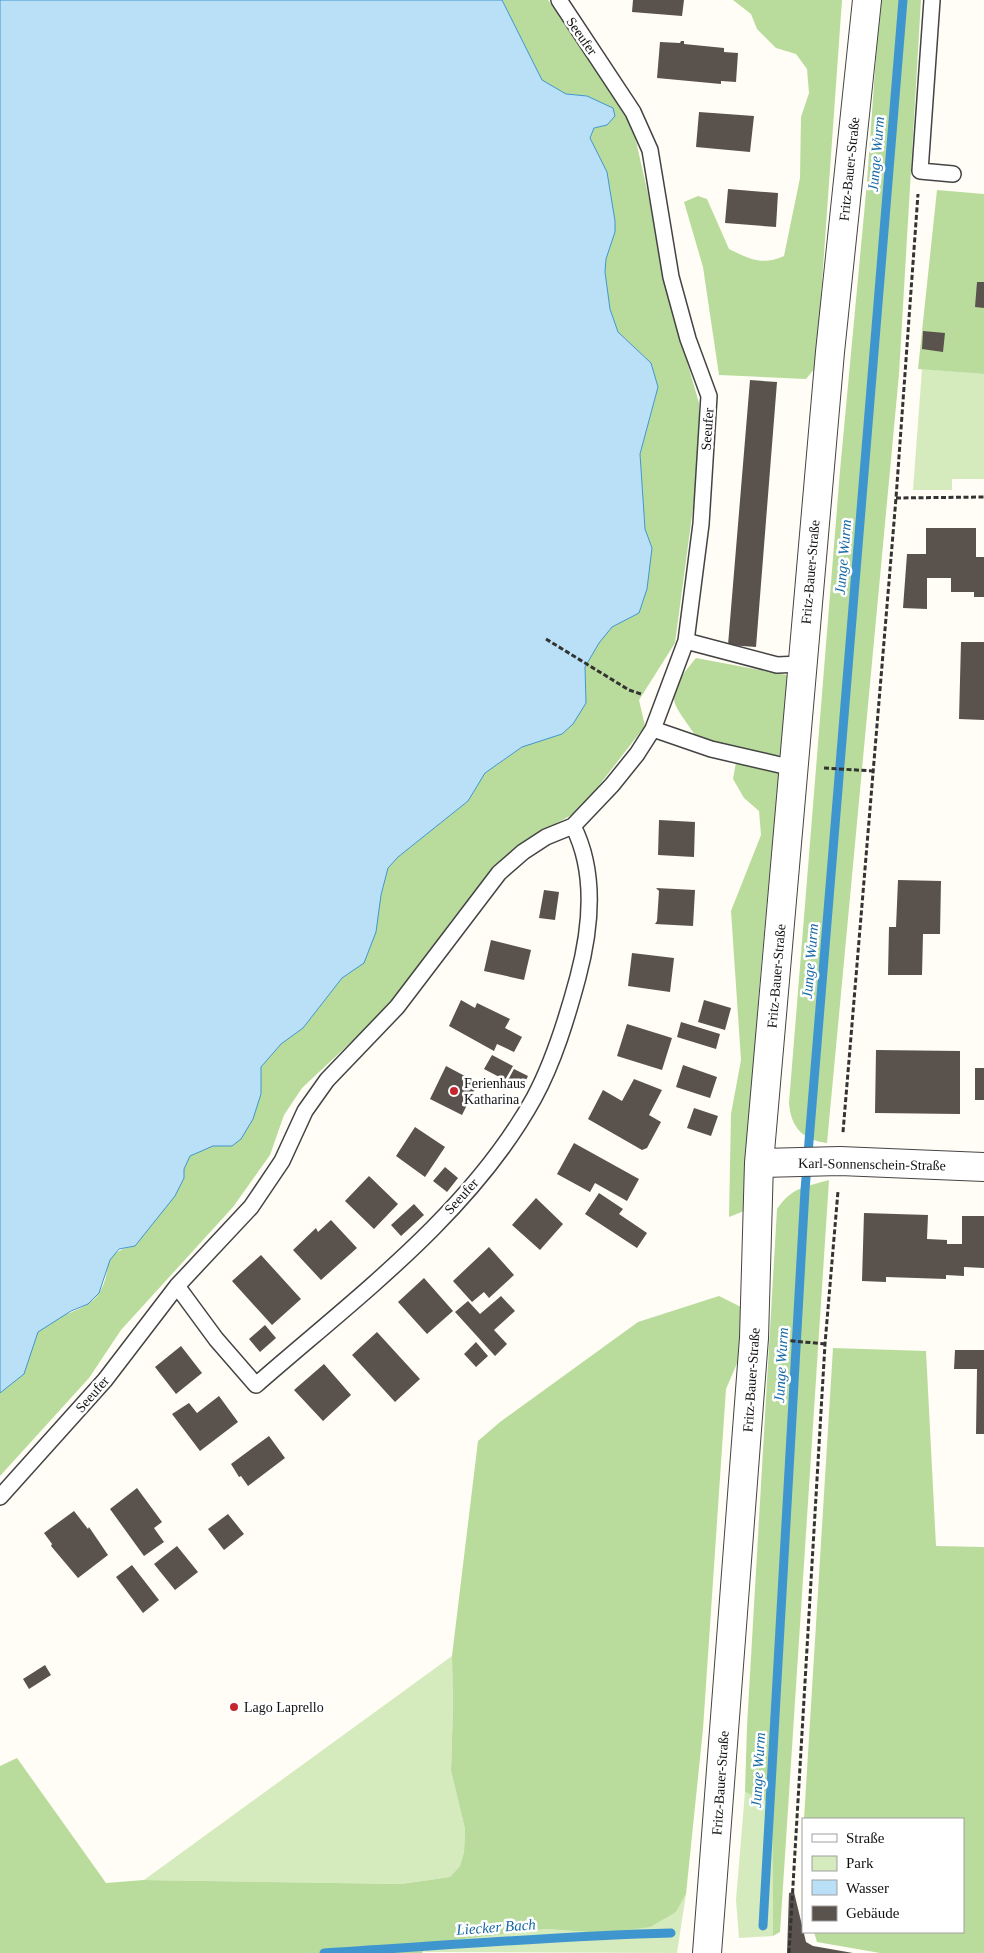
<svg xmlns="http://www.w3.org/2000/svg" width="984" height="1953" font-family="Georgia,serif">
	<rect width="100%" height="100%" fill="#fffdf5"/>
	<!-- green -->
	<path fill="#d5ebbd" d="M922 369 984 374V479H952V490H913Z
		M452 1656 453 1706 451 1771 465 1829 464 1852 460 1866 450 1877 401 1884 144 1880Z
		M745 1792 772 1804 773 1936 739 1938 736 1900Z
		M686 1894 677 1953 424 1952 431 1943 546 1929 602 1933 676 1912Z"/>
	<!-- forest -->
	<path fill="#b9dc9c" d="M502 0H548L597 63 622 107 636 141 650 203 663 278 699 403V463L675 643 639 700 645 726 580 810 524 842 497 864 451 921 416 973 381 1014 302 1088 284 1115 270 1155 233 1207 121 1330 89 1378 0 1476V1393C17 1382 25 1361 34 1343 35 1340 36 1335 38 1332 52 1314 88 1312 99 1293 114 1270 98 1253 135 1246L152 1222 190 1156 213 1146H232L261 1094V1067L281 1044 303 1028 342 978 364 962 388 868 398 857 468 801 485 773 586 703 585 667 599 642 612 627 639 613 652 548 645 529 640 454 658 387 651 363 618 332 610 309 605 272 606 259 615 232V221L607 172 590 138 594 128 607 125 596 101 587 96 566 94 541 80Z
		M733 0H842L816 367 806 379 719 375 703 267 684 202 698 196 707 199 729 249C750 259 762 266 784 256L800 178 801 117 809 93 807 69 796 54 776 48 757 29 751 14Z
		M880 0H921L899 374 827 1143C803 1140 791 1128 789 1103L840 471 867 182Z
		M937 190 984 194V374L918 369Z
		M696 658 787 675 781 755 766 756 698 739C670 698 662 699 696 658Z
		M736 762 779 770 759 990 744 1211 729 1217 731 1114 741 1060 731 911 761 835 759 811 744 798 733 779Z
		M829 1180 780 1932 773 1936 772 1804 745 1792 747 1726 777 1209C792 1187 805 1187 829 1180Z
		M719 1296 741 1307 738 1361 726 1389 703 1729 686 1894 676 1912 650 1927 602 1933 546 1929 431 1943 422 1953H0V1766L17 1758 106 1883 144 1880 401 1884 450 1877 460 1866 464 1852 465 1829 451 1771 453 1706 452 1656 478 1441 500 1422 638 1322Z
		M833 1348 926 1351 936 1546 984 1547V1953H880L817 1942 814 1932H963V1819H804Z"/>
	<!-- water -->
	<path fill="#b9e0f7" stroke="#3f96cf" d="M0 0H502L542 80 566 94 587 96 613 108 615 116 607 125 594 128 590 138 607 172 615 221V232L606 259 605 272 610 309 618 332 651 363 658 387 640 454 645 529 652 548 647 589 639 613 612 627 599 643 585 667 586 703 573 724 562 734 522 747 485 773 468 801 398 857 388 868 381 895 376 932 364 963 342 978 303 1028 281 1044 261 1067V1094L253 1119 241 1139 232 1146H213L190 1156 184 1169V1178L175 1196 135 1246 119 1249 110 1260 99 1293 88 1304 71 1311 38 1332 24 1374 0 1393Z"/>
	<g fill="none" stroke-linecap="round" stroke-linejoin="round">
		<!-- stream -->
		<path stroke="#3f96cf" stroke-width="9" d="M763 1926 805 1190 903 0
			M324 1953C440 1946 555 1936 671 1933"/>
	</g>
	<!-- building -->
	<path fill="#5a524d" d="M633 0H684L682 16 632 12Z
		M681 41H684V44L724 48V52L738 53 736 82 721 81V84L657 78 660 42 680 43Z
		M699 112 754 116 750 152 696 147Z
		M728 189 778 193 776 227 725 223Z
		M977 282H984V308L975 307Z
		M923 331 945 333 943 352 922 349Z
		M750 380 777 382 756 647 728 645Z
		M926 528H976V557H984V597H974V592H951V578H927V609L903 608 907 554H926Z
		M961 642H984V720L959 719Z
		M659 820 695 822 694 857 658 855Z
		M898 880 941 881 940 934H923L922 975H888L889 927H896Z
		M656 888 695 890 693 926 655 924 657 921 659 891Z
		M544 890 559 892 555 920 539 918Z
		M491 940 531 950 524 980 484 971Z
		M632 953 674 958 670 992 628 986Z
		M461 1000 475 1008 477 1003 510 1019 505 1028 522 1037 514 1052 497 1044 494 1051 449 1026Z
		M704 1000 731 1008 725 1030 698 1022Z
		M681 1022 720 1034 716 1049 677 1037Z
		M627 1024 672 1038 662 1070 617 1056Z
		M876 1050 960 1051V1114L875 1113Z
		M492 1055 513 1066 505 1080 484 1069Z
		M683 1065 717 1077 710 1098 676 1087Z
		M446 1066 478 1083 462 1115 430 1099Z
		M975 1068H984V1100H975Z
		M514 1069 528 1076 522 1088 508 1080Z
		M634 1079 662 1090 649 1115 661 1122 647 1148 642 1150 588 1119 603 1090 622 1101Z
		M694 1108 718 1116 711 1136 687 1128Z
		M415 1127 445 1147 425 1177 396 1156Z
		M574 1143 639 1179 627 1201 595 1183 590 1192 557 1174Z
		M445 1167 458 1178 447 1192 433 1181Z
		M369 1176 398 1204 374 1229 345 1201Z
		M599 1193 623 1209 619 1214 647 1233 637 1248 585 1214Z
		M536 1198 563 1224 540 1250 512 1225Z
		M414 1204 424 1215 401 1236 391 1225Z
		M864 1213 928 1215 927 1239 947 1240V1244H962V1216H984V1268L964 1267V1276L946 1275V1279L886 1277V1282L862 1281Z
		M331 1220 357 1248 321 1280 293 1250 316 1228 318 1232Z
		M489 1247 514 1275 489 1298 484 1292 472 1302 453 1281Z
		M261 1255 301 1299 272 1325 232 1281Z
		M424 1278 453 1311 427 1334 398 1302Z
		M501 1296 515 1311 494 1330 507 1344 495 1356 455 1312 468 1301 480 1314Z
		M265 1325 276 1338 260 1352 249 1339Z
		M377 1332 420 1379 395 1402 352 1355Z
		M476 1342 488 1356 476 1367 464 1354Z
		M181 1346 202 1373 176 1394 155 1367Z
		M955 1350H984V1434H976L977 1369H954Z
		M324 1364 351 1395 323 1421 294 1390Z
		M219 1396 238 1422 200 1451 172 1414 189 1403 197 1413Z
		M269 1436 285 1458 248 1486 241 1476 239 1477 231 1464Z
		M137 1488 162 1522 154 1528 164 1542 144 1556 110 1509Z
		M74 1511 88 1529 89 1527 108 1555 78 1578 51 1546 52 1544 44 1533Z
		M228 1514 244 1534 224 1550 208 1529Z
		M177 1546 198 1572 175 1590 154 1564Z
		M132 1565 159 1600 143 1613 116 1577Z
		M45 1665 51 1675 29 1689 23 1679Z
		M794 1892 806 1942 813 1946 853 1953H787L789 1893Z"/>
	<g fill="none" stroke-linecap="round" stroke-linejoin="round">
		<!-- lane casing -->
		<g stroke="#444" stroke-width="18">
			<path id="lane" d="M932 0 920 171 953 174
				M686 641 777 665 801 664
				M653 729 711 749 793 768
				M177 1286 216 1339 256 1385C353 1300 471 1213 534 1098 554 1061 567 1018 578 977 591 928 597 873 573 826
				M0 1497 105 1380 177 1286 251 1207 282 1161 305 1111 327 1080 397 1007 499 873 523 852 546 837 573 826 612 785 637 754 653 729 686 641 701 524 709 396 688 339 671 277 650 150 633 112 559 0"/>
		</g>
		<!-- street casing -->
		<g stroke="#444" stroke-width="30">
			<path id="street" d="M759 1163 840 1161 984 1167
				M707 1953 754 1338 759 1163 830 352 867 0"/>
		</g>
		<!-- path -->
		<path stroke="#333" stroke-width="3" stroke-dasharray="5 2.5" stroke-linecap="butt" d="M896 498 984 497
			M546 639 629 690 641 694
			M824 768 873 771
			M843 1132 896 498 918 194
			M783 1340 825 1344
			M789 1953 825 1344 838 1191"/>
		<!-- lane -->
		<use href="#lane" stroke="#fff" stroke-width="15"/>
		<!-- street -->
		<use href="#street" stroke="#fff" stroke-width="28"/>
	</g>
	<!-- markers -->
	<g fill="#c4262e" stroke="#fff" stroke-width="2">
		<circle cx="454" cy="1091" r="5"/>
		<circle cx="234" cy="1707" r="5"/>
	</g>
	<g text-anchor="middle" stroke-width="5" stroke-linejoin="round" paint-order="stroke">
		<!-- street labels -->
		<g font-size="14" fill="#111" stroke="#fff">
			<text transform="translate(582 36) rotate(55)" y="5">Seeufer</text>
			<text transform="translate(849 169) rotate(-84)" y="5">Fritz-Bauer-Straße</text>
			<text transform="translate(707 429) rotate(-86)" y="5">Seeufer</text>
			<text transform="translate(810 572) rotate(-85)" y="5">Fritz-Bauer-Straße</text>
			<text transform="translate(776 976) rotate(-85)" y="5">Fritz-Bauer-Straße</text>
			<text transform="translate(872 1164) rotate(1)" y="5">Karl-Sonnenschein-Straße</text>
			<text transform="translate(461 1196) rotate(-48)" y="5">Seeufer</text>
			<text transform="translate(751 1380) rotate(-86)" y="5">Fritz-Bauer-Straße</text>
			<text transform="translate(92 1394) rotate(-49)" y="5">Seeufer</text>
			<text transform="translate(720 1783) rotate(-86)" y="5">Fritz-Bauer-Straße</text>
		</g>
		<!-- poi labels -->
		<g font-size="14" fill="#111" stroke="#fff" text-anchor="start">
			<text x="464" y="1088">Ferienhaus<tspan x="464" dy="16">Katharina</tspan></text>
			<text x="244" y="1712">Lago Laprello</text>
		</g>
		<!-- water labels -->
		<g font-size="15" font-style="italic" fill="#1768a6" stroke="#fff">
			<text transform="translate(876 154) rotate(-85)" y="5">Junge Wurm</text>
			<text transform="translate(843 557) rotate(-85)" y="5">Junge Wurm</text>
			<text transform="translate(810 961) rotate(-85)" y="5">Junge Wurm</text>
			<text transform="translate(781 1365) rotate(-87)" y="5">Junge Wurm</text>
			<text transform="translate(758 1770) rotate(-87)" y="5">Junge Wurm</text>
			<text transform="translate(496 1927) rotate(-4)" y="5">Liecker Bach</text>
		</g>
	</g>
	<!-- legend -->
	<rect x="802" y="1818" width="162" height="115" fill="#ffffff" stroke="#a0a0a0"/>
	<rect x="812" y="1834" width="25" height="8" fill="#ffffff" stroke="#a0a0a0"/>
	<text x="846" y="1843" font-size="15" fill="#111111">Straße</text>
	<rect x="812" y="1856" width="25" height="15" fill="#d5ebbd" stroke="#a0a0a0"/>
	<text x="846" y="1868" font-size="15" fill="#111111">Park</text>
	<rect x="812" y="1880" width="25" height="15" fill="#b9e0f7" stroke="#a0a0a0"/>
	<text x="846" y="1893" font-size="15" fill="#111111">Wasser</text>
	<rect x="812" y="1906" width="25" height="15" fill="#5a524d" stroke="#a0a0a0"/>
	<text x="846" y="1918" font-size="15" fill="#111111">Gebäude</text>
</svg>
